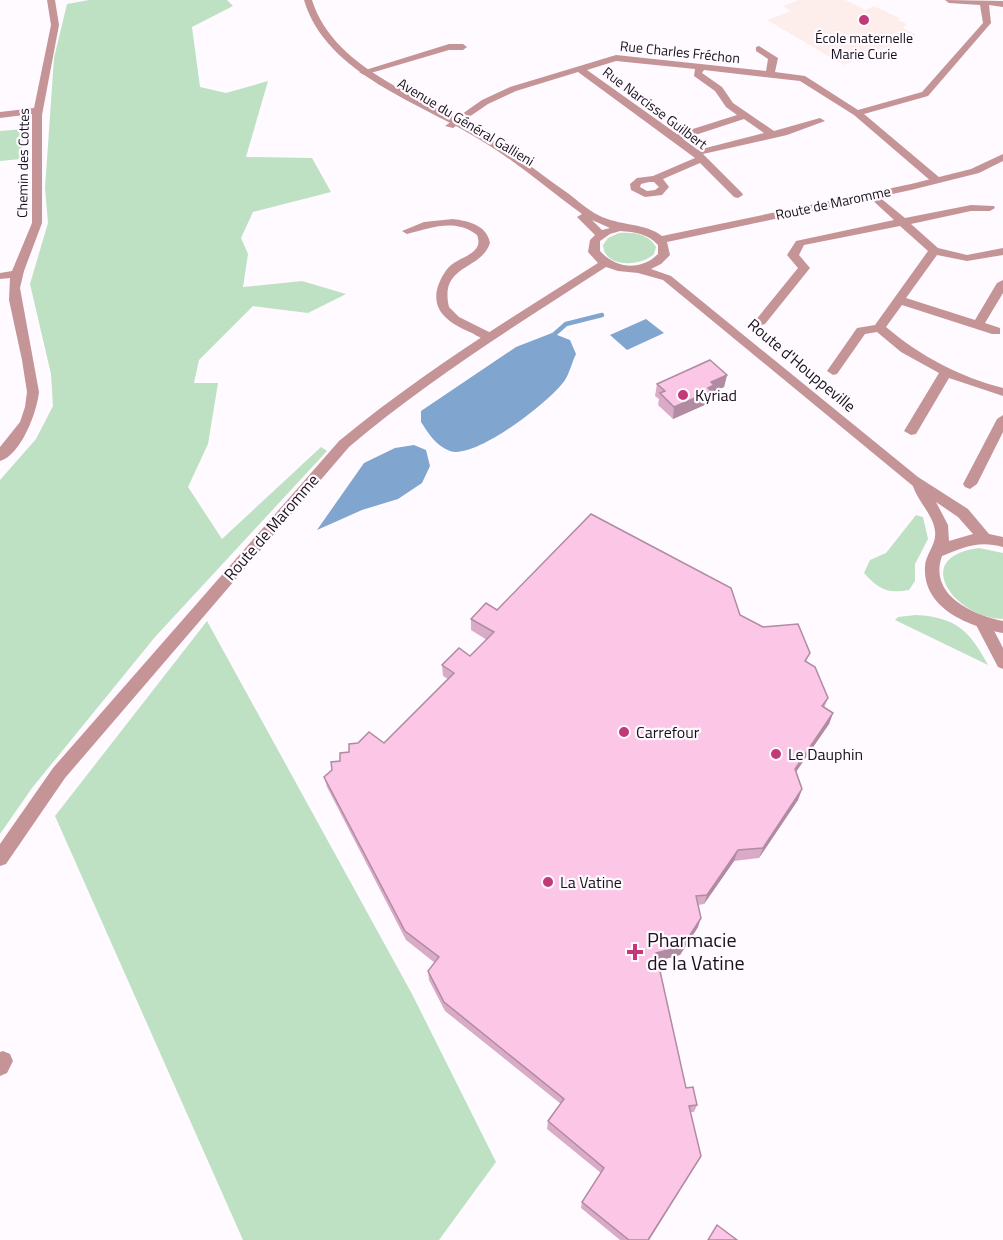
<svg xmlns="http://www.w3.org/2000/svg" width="1003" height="1240" font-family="'Titillium Web',sans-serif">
	<rect width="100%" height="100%" fill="#fefaff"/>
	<!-- education -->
	<path fill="#feeeeb" d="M799 0H845L865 10 874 6 900 18 898 20 907 24 903 28 917 35 844 65 767 20 791 11 783 6Z"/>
	<!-- green -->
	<path fill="#bee1c3" d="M89 0H227L233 6 192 27 200 87 226 93 268 81 246 157 312 158 331 192 253 212 241 238 248 254 243 287 302 281 346 294 308 313 253 306 199 360 194 383H218L208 444 188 487 222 539 321 447 327 451 155 637 32 788 0 834V480L36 439 53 406 51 374 30 284 48 223 45 188 54 58 67 4Z
		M24 129 21 159 0 161V131Z
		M619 233C633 232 648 233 656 247L654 254C641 267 604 268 603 245L608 238Z
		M916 515 923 517 928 539 915 564V581L909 590C886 594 879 589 864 573L870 560 886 553Z
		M979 548 1003 553V619C955 618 909 557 979 548Z
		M916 615C956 617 970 631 988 665L895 620 898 617Z
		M207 621 412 994 496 1162 439 1240H243L55 816Z"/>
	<!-- water -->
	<path fill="#80a5ce" d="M646 319 664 333 627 350 610 335Z
		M552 333 570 340 576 354C572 362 570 372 565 380 551 401 475 460 450 451 436 446 429 434 421 422V411L516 347Z
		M414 445 426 450 430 466 422 483 398 499 362 510 317 530 364 463 395 448Z"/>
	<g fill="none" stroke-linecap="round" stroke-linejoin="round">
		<!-- stream -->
		<path stroke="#80a5ce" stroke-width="4.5" d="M550 338 566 324 602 315"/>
		<!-- minor -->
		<path fill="#c59497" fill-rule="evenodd" d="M47 0H55L59 25 42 115V223L24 271 20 288 39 392C37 412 21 455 0 461V447L20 422 25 407 27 392 22 360 9 300 10 278 0 279V273L12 271 32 223V114L0 118V112L34 108 51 25Z
			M945 0 1003 1V7L989 5 991 23 928 96 864 114 940 178V182H932L854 115 800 81 704 70 702 73 722 87 733 103 774 131 820 118 825 121 787 135 703 154 742 193 743 195 738 198 734 197 700 163 663 179 669 187 662 195 645 197 631 190 630 184 637 178 653 176 695 158 578 72 516 91 488 104 453 128 445 126 482 100 510 87 616 55 766 71 768 59 756 51V47L759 46 778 58 775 72 805 76 858 110 922 92 983 23 980 5 949 3ZM616 61 695 69 694 76 715 91 726 107 737 115 677 134 587 70ZM744 119 764 133 698 150 683 139ZM649 182H654L659 187 655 190 647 191 640 187 641 184Z
			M449 44H463L467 47 463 50H449L364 75 359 72Z
			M873 192 905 218 971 205 994 206 995 208 990 211H971L911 224 938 248 967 255 1003 248V255L967 261 937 255 906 298 975 320 997 283 1003 280V293L985 323 1000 328V334H992L902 305 886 327C920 356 960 377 1003 388V396L949 378 916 434 911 435 904 431 939 373 901 352 877 332 865 334 837 374 833 375 827 371 857 328 875 325 928 251 900 226 804 245 799 255 810 268 765 324 761 325 755 321 798 268 787 255 796 241 894 220 869 197V193Z
			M453 219C468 221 487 225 490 243 481 271 439 264 449 307L459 317 493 334V340C485 341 479 337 472 333 451 324 430 312 438 286 441 278 446 268 454 263 464 256 484 252 477 235 455 218 431 228 407 234L402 231 424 222Z
			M1003 415V432L977 484 970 489 965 487 963 484 997 419Z
			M983 617 988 619 1003 648V669L998 667 975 623 978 619Z
			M3 1051 10 1054 13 1061 7 1073 0 1076V1052Z"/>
		<!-- tertiary -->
		<path fill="#c59497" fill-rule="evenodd" d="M304 0H312C335 74 433 99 491 138 518 156 543 176 569 194 578 201 588 210 598 215 619 226 646 223 662 236L911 184 971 169 1003 154V161L979 173 911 190 667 242 670 255 661 264 651 269 671 276 918 477 968 509 989 534 1003 537V547C979 540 964 547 942 556 928 595 973 615 1003 621V633C969 626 923 609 925 567 925 554 937 545 935 531 933 514 918 502 913 486L663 280 638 273 618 271 606 267C518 324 429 379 349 447L65 778 6 864 0 866V844L53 768 339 441C420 374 509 319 598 263L588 252 590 240 595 235 577 217 582 214C549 190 517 162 482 141 422 103 326 75 304 0ZM592 220 610 228 602 230ZM620 231C636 232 648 234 658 245V254C641 271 616 269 600 251V241L610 234ZM936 502 958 517 973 534 949 541 948 525Z"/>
	</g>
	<!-- wall -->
	<path fill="#d9abc7" d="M727 375 724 387 713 392 709 403 673 419 658 405 659 399 655 396 657 384Z
		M497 610 740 615 807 662 828 698 824 708 833 713 829 724 796 772 802 789 798 800 759 858 734 861 704 904 698 905V927L680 955 658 961 686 1088 697 1105 694 1112H691L697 1163 649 1240H620L581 1208 582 1202 601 1173 547 1129 548 1121 561 1104 445 1011 429 980 428 971 435 963 406 940 327 787 324 777 349 752 384 743 448 679 443 676 442 665 470 656 487 640 471 630V619Z"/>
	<!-- shaded-wall -->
	<path fill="#b08ba2" d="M727 375 724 387 713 392 709 403 673 419 674 407 711 382Z
		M833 713 829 724 791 779 795 769Z
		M802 789 798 800 759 858 763 848Z
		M738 850 734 861 704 904 707 895Z
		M701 918 698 927 680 955 653 962 656 953Z
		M701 1156 649 1240H648Z"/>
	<!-- building -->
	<path fill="#fcc7e7" stroke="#b08ba2" stroke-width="1.5" d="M710 360 727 375 711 382 714 385 708 388 711 391 674 407 660 393 665 391 657 384Z
		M591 514 731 588 740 615 763 627 798 624 810 653 805 661 815 667 828 698 822 706 833 713 795 769 802 789 763 848 738 850 707 895 696 896 701 918 683 946 656 953 686 1088 693 1087 697 1105 689 1106 701 1156 648 1240H629L582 1202 604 1168 548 1121 564 1099 444 1002 428 971 439 957 405 931 324 777 332 770 331 762 340 761V753L349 752V744L358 743 369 732 384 743 454 673 442 665 459 648 470 656 494 632 471 619 486 603 497 610Z
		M717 1225 737 1240H708Z"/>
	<!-- markers -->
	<g fill="#c13977" stroke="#fefaff" stroke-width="2">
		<circle cx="864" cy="20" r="6"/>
		<circle cx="683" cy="395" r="6"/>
		<circle cx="624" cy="732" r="6"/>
		<circle cx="776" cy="754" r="6"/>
		<circle cx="548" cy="882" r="6"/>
		<path d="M632 943h6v6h6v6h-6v6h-6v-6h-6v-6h6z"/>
	</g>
	<g text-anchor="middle" stroke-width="4.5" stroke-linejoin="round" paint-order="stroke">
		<!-- far-poi labels -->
		<g font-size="14" fill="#18121a" stroke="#fefaff">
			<text x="864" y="43">École maternelle<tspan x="864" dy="16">Marie Curie</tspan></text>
		</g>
		<!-- far-street labels -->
		<g font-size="14" fill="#18121a" stroke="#fefaff">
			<text transform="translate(680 52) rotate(6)" y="5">Rue Charles Fréchon</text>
			<text transform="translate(655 108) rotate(37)" y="5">Rue Narcisse Guilbert</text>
			<text transform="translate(466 122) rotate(31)" y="5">Avenue du Général Gallieni</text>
			<text transform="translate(23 163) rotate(-89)" y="5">Chemin des Cottes</text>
			<text transform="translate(833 203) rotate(-12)" y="5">Route de Maromme</text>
		</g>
		<!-- street labels -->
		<g font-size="16" fill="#18121a" stroke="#fefaff">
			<text transform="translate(802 365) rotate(40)" y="6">Route d'Houppeville</text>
			<text transform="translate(271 527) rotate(-49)" y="6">Route de Maromme</text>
		</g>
		<!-- poi labels -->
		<g font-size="16" fill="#18121a" stroke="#fefaff" text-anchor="start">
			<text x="695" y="401">Kyriad</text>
			<text x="636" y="738">Carrefour</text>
			<text x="788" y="760">Le Dauphin</text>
			<text x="560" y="888">La Vatine</text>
		</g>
		<!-- near-poi labels -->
		<g font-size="20" fill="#18121a" stroke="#fefaff" text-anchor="start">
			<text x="647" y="947">Pharmacie<tspan x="647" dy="23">de la Vatine</tspan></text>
		</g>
	</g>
</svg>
